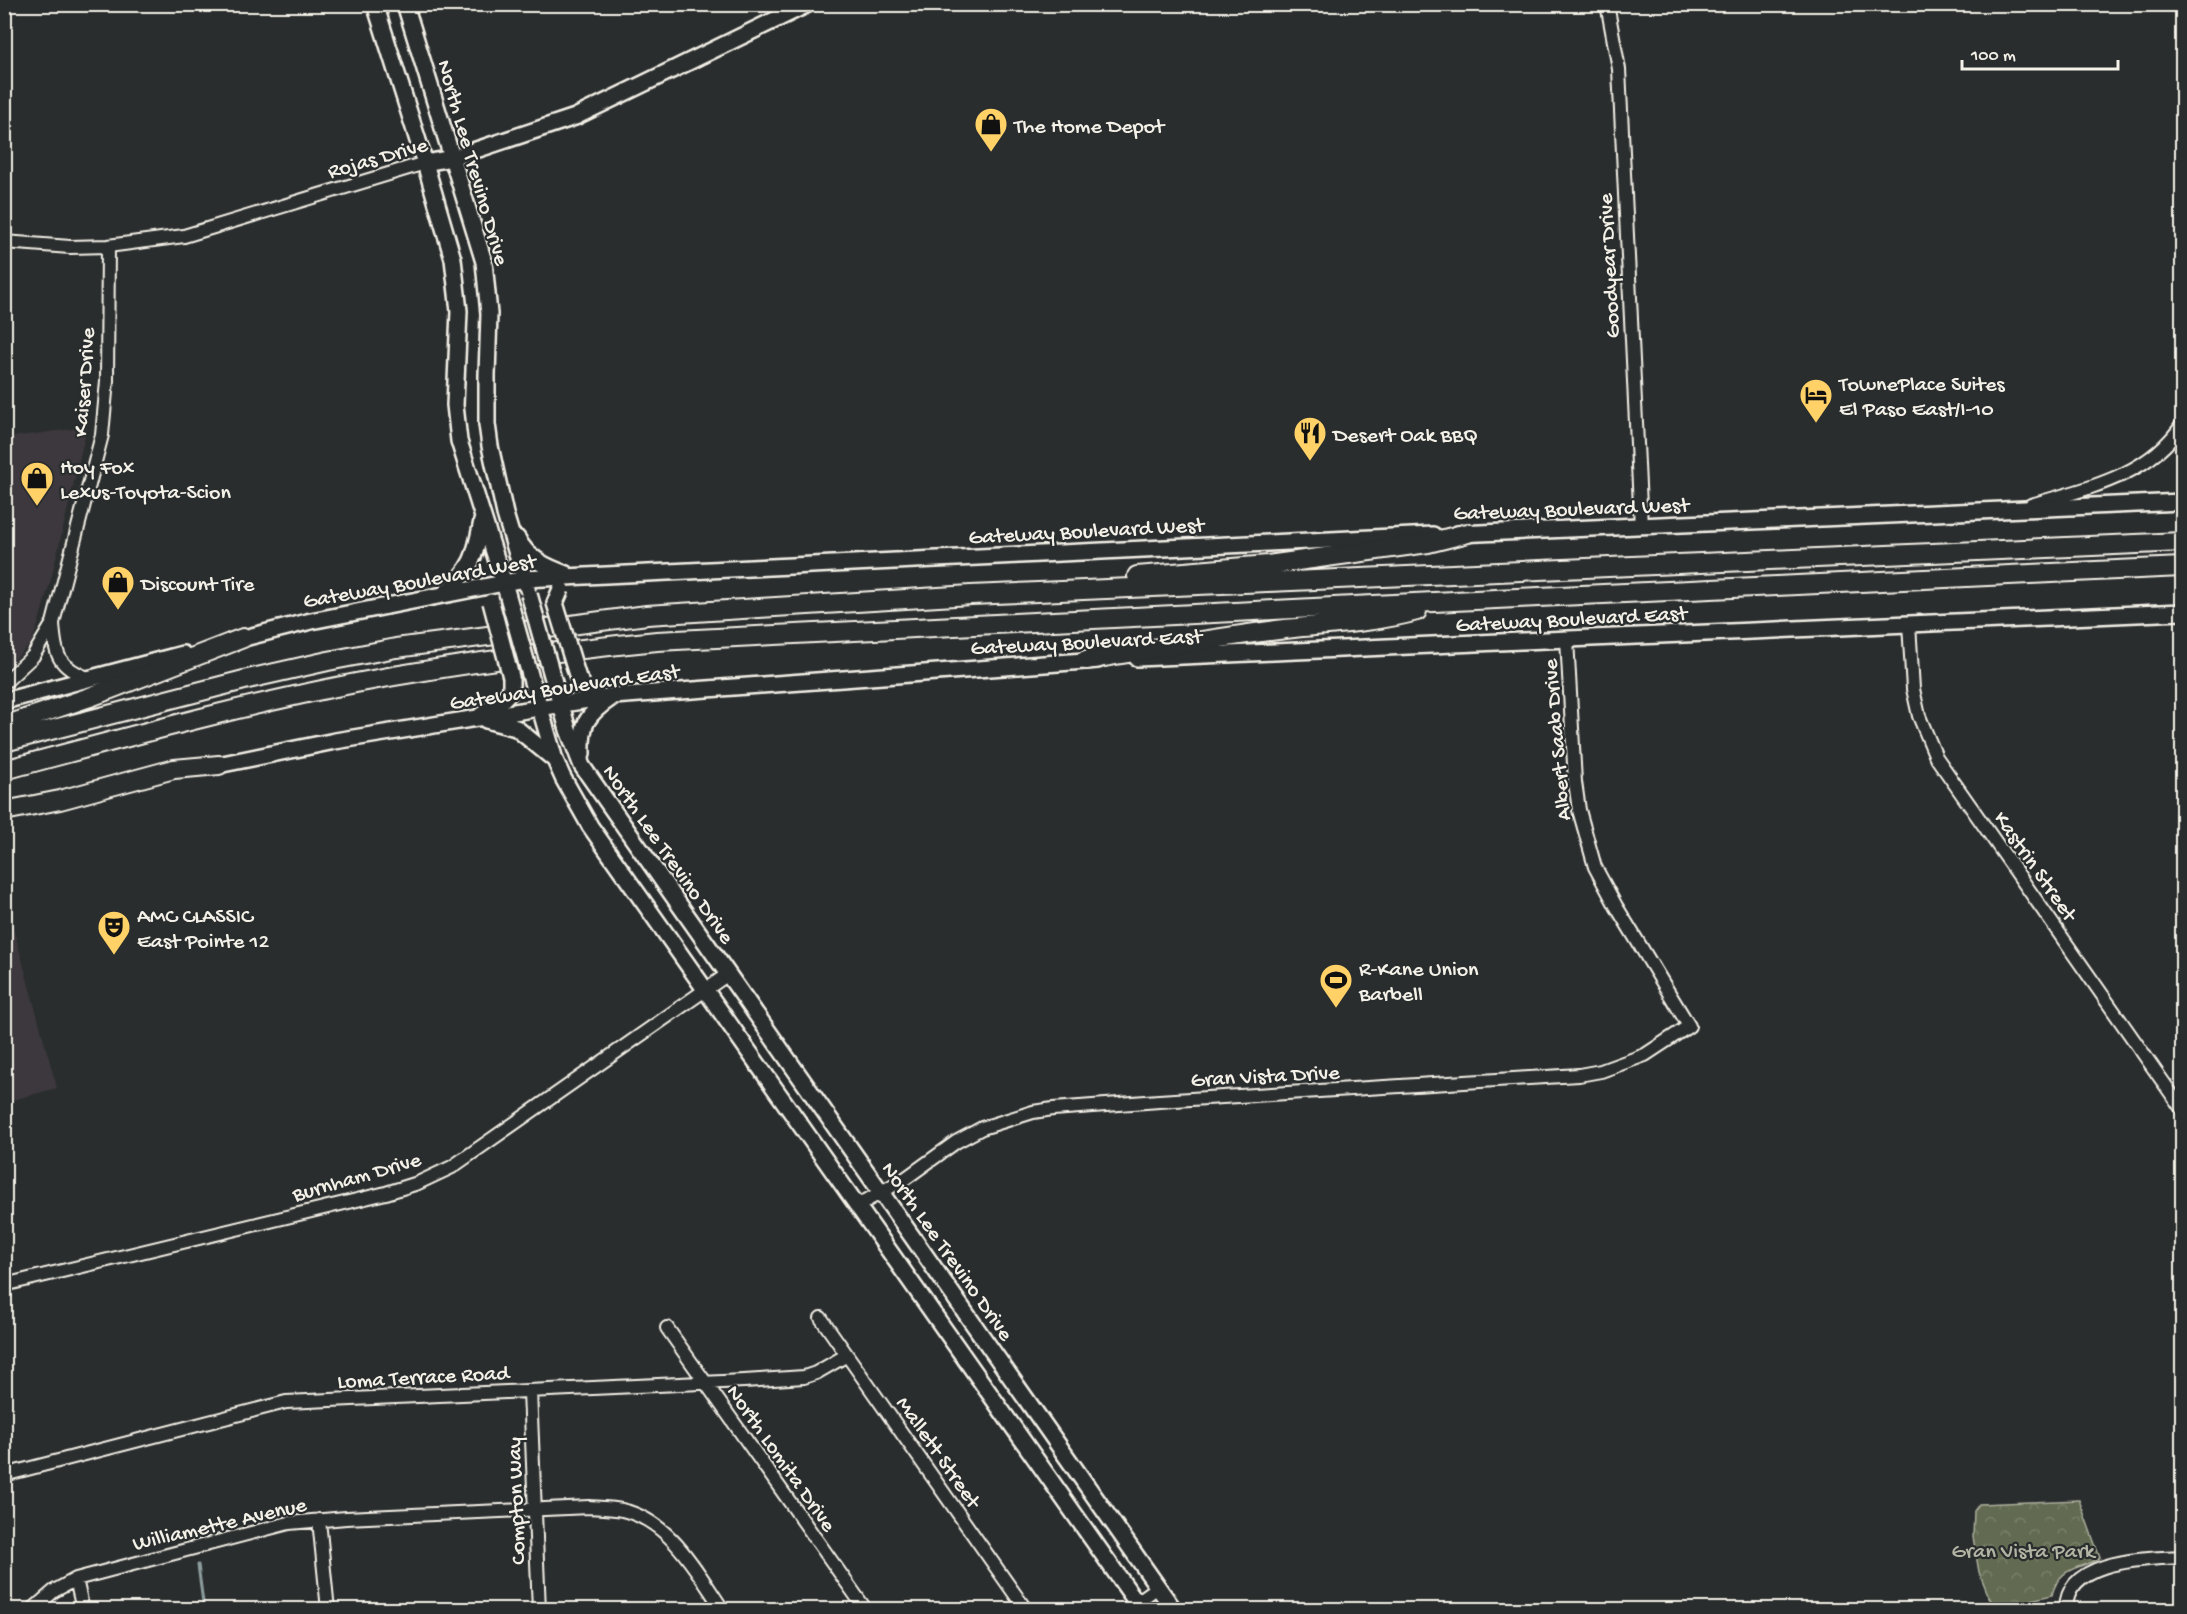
<svg xmlns="http://www.w3.org/2000/svg" width="2187" height="1614" font-family="'Gochi Hand',sans-serif">
	<defs>
		<pattern id="park-crowns" width="20" height="18" patternUnits="userSpaceOnUse" patternTransform="scale(1.5)"><rect width="20" height="18" fill="#626a51"/><path d="M2 6a3 3 0 1 1 6 0M12 15a3 3 0 1 1 6 0" fill="none" stroke="#79806a"/></pattern>
	</defs>
	<rect width="100%" height="100%" fill="#2a2d2e"/>
	<filter id="ink" filterUnits="userSpaceOnUse"><feTurbulence type="fractalNoise" baseFrequency=".0167" numOctaves="2"/><feDisplacementMap in="SourceGraphic" scale="12" xChannelSelector="R" yChannelSelector="G"/><feConvolveMatrix kernelMatrix="1 2 1 2 8 2 1 2 1" color-interpolation-filters="sRGB"/></filter>
	<g filter="url(#ink)">
		<!-- built -->
		<path fill="#3c393d" d="M87 427 52 575 37 628 31 643 5 669V438Z
			M4 894 57 1088 5 1102H4Z"/>
		<!-- park -->
		<path fill="url(#park-crowns)" stroke="#abae9c" stroke-width="1.5" d="M2079 1500 2100 1558C2078 1570 2059 1566 2052 1595L1994 1609 1979 1572 1973 1537 1974 1511 1979 1504Z"/>
		<g fill="none" stroke-linecap="round" stroke-linejoin="round">
			<!-- stream -->
			<path stroke="#8d9d9e" stroke-width="3" d="M198 1565 204 1610"/>
			<!-- minor casing -->
			<g stroke="#f4f1e8" stroke-width="16">
				<path id="minor" d="M1607 4 1619 69 1641 527
					M4 242 70 247 108 246 184 236 425 163
					M2031 505C2087 488 2147 477 2182 425
					M53 623C55 656 58 667 90 679
					M1909 624 1913 689 1919 716 1936 757 2182 1109
					M4 683 33 656 53 623 102 435 107 381 108 246
					M857 1206 906 1178 956 1142 982 1128 1033 1112 1053 1109 1159 1101 1579 1075 1601 1071 1645 1055 1689 1026 1616 906 1595 867 1579 810 1575 782 1567 639
					M4 1285 386 1193 418 1183 452 1167 728 974
					M821 1318 1026 1610
					M667 1328 866 1610
					M530 1391 539 1610
					M4 1475 286 1402 744 1381 804 1377 816 1373 847 1355
					M319 1520 328 1610
					M76 1579 83 1610
					M32 1610 54 1591 76 1579 289 1523 346 1518 589 1507C600 1508 612 1508 622 1510 671 1521 697 1572 723 1610
					M1126 1610 1158 1587
					M2066 1610C2065 1558 2148 1559 2182 1557"/>
			</g>
			<!-- major casing -->
			<g stroke="#f4f1e8" stroke-width="20">
				<path id="major" d="M375 4 425 163 453 259 459 311 455 405 459 441 506 590
					M405 4 484 262 489 314 487 375V424L490 446 505 514 527 587
					M425 163 452 158 575 117 808 4
					M1457 534 2182 502
					M517 538C527 558 546 567 566 574
					M445 593C473 567 475 557 482 521
					M232 641 311 621 524 579 1433 535
					M1137 658 2182 612
					M558 694 568 730 582 766 1174 1610
					M4 701 183 654
					M538 701 555 760 563 778 590 826 1142 1610
					M480 716 501 701 511 691
					M486 720 516 728 555 760
					M582 754C581 724 586 715 611 698
					M208 767 335 741 613 696 1098 660"/>
			</g>
			<!-- highway casing -->
			<g stroke="#f4f1e8" stroke-width="22">
				<path id="highway" d="M1137 576 1268 565 1428 543 1468 533
					M1086 660C1153 649 1219 637 1285 629 1330 624 1374 623 1417 611
					M4 726 90 697 243 638
					M4 742 248 679 328 661 396 648 647 615 971 595 2182 542
					M4 770C121 739 238 706 356 683 456 664 556 651 657 641L1454 601 2182 567
					M4 811 60 800 174 769 219 765"/>
			</g>
			<!-- minor -->
			<use href="#minor" stroke="#2a2d2e" stroke-width="12"/>
			<!-- major -->
			<use href="#major" stroke="#2a2d2e" stroke-width="15"/>
			<!-- highway -->
			<use href="#highway" stroke="#2a2d2e" stroke-width="18"/>
			<!-- major-bridge casing -->
			<g stroke="#f4f1e8" stroke-width="20" stroke-linecap="butt">
				<path id="major-bridge" d="M561 589 555 603 578 678 583 685
					M507 593 534 689
					M529 594 555 686
					M491 602 511 677V691"/>
			</g>
			<!-- major-bridge -->
			<use href="#major-bridge" stroke="#2a2d2e" stroke-width="15"/>
		</g>
	</g>
	<!-- icons -->
	<defs>
		<g id="shop-pin" transform="scale(1.725)"><path d="M0 17L-7.5 6A9.5 9.5 0 1 1 7.5 6Z" fill="#ffd166" stroke="#2a2d2e"/><path d="M-5-2.5h2.3a2.7 3.5 0 0 1 5.4 0H5L5.5 6h-11ZM-1.5-2.5h3a1.5 2.3 0 0 0-3 0Z" fill="#111"/></g>
		<g id="hotel-pin" transform="scale(1.725)"><path d="M0 17L-7.5 6A9.5 9.5 0 1 1 7.5 6Z" fill="#ffd166" stroke="#2a2d2e"/><path d="M-6-4.5h1.5V1H6V5H4.5V3h-9V5H-6ZM-4 0a1.8 1.8 0 1 1 3.6 0ZM.5 0V-2.5h3Q6-2.5 6 0Z" fill="#111"/></g>
		<g id="restaurant-pin" transform="scale(1.725)"><path d="M0 17L-7.5 6A9.5 9.5 0 1 1 7.5 6Z" fill="#ffd166" stroke="#2a2d2e"/><path d="M-5-6h1v4h1v-4h1v4h1v-4h1v5L-1.5 .5V6h-2V.5L-5-1ZM5-6V6H3V1.5H1.5Q1.5-4 5-6Z" fill="#111"/></g>
		<g id="theatre-pin" transform="scale(1.725)"><path d="M0 17L-7.5 6A9.5 9.5 0 1 1 7.5 6Z" fill="#ffd166" stroke="#2a2d2e"/><path d="M-5-5.5Q0-4 5-5.5V0Q5 5 0 6Q-5 5-5 0ZM-3.3-2.5H-1v1.5H-3.3ZM1-2.5H3.3v1.5H1ZM-2.8 1Q0 5.5 2.8 1Z" fill="#111"/></g>
		<g id="stadium-pin" transform="scale(1.725)"><path d="M0 17L-7.5 6A9.5 9.5 0 1 1 7.5 6Z" fill="#ffd166" stroke="#2a2d2e"/><path d="M0-5a6.5 5 0 1 0 0 10a6.5 5 0 1 0 0-10ZM-3.5-1.8h7v3.6h-7Z" fill="#111"/></g>
	</defs>
	<g fill-rule="evenodd">
		<use href="#shop-pin" x="991" y="124"/>
		<use href="#hotel-pin" x="1816" y="395"/>
		<use href="#restaurant-pin" x="1310" y="433"/>
		<use href="#shop-pin" x="37" y="478"/>
		<use href="#shop-pin" x="118" y="582"/>
		<use href="#theatre-pin" x="114" y="927"/>
		<use href="#stadium-pin" x="1336" y="980"/>
	</g>
	<g text-anchor="middle" stroke-width="4.5" stroke-linejoin="round" paint-order="stroke">
		<!-- poi labels -->
		<g font-size="22" fill="#f4f1e8" stroke="#2a2d2e" text-anchor="start">
			<text x="1014" y="132">The Home Depot</text>
			<text x="1839" y="390">TownePlace Suites<tspan x="1839" dy="25">El Paso East/I-10</tspan></text>
			<text x="1333" y="441">Desert Oak BBQ</text>
			<text x="60" y="473">Hoy Fox<tspan x="60" dy="25">Lexus-Toyota-Scion</tspan></text>
			<text x="141" y="590">Discount Tire</text>
			<text x="137" y="922">AMC CLASSIC<tspan x="137" dy="25">East Pointe 12</tspan></text>
			<text x="1359" y="975">R-Kane Union<tspan x="1359" dy="25">Barbell</tspan></text>
		</g>
		<!-- street labels -->
		<g font-size="22" fill="#f4f1e8" stroke="#2a2d2e">
			<text transform="translate(377 156) rotate(-16)" y="8">Rojas Drive</text>
			<text transform="translate(475 162) rotate(74)" y="8">North Lee Trevino Drive</text>
			<text transform="translate(1607 266) rotate(-93)" y="8">Goodyear Drive</text>
			<text transform="translate(82 382) rotate(-86)" y="8">Kaiser Drive</text>
			<text transform="translate(1571 507) rotate(-2)" y="8">Gateway Boulevard West</text>
			<text transform="translate(1086 529) rotate(-3)" y="8">Gateway Boulevard West</text>
			<text transform="translate(419 579) rotate(-10)" y="8">Gateway Boulevard West</text>
			<text transform="translate(1571 617) rotate(-3)" y="8">Gateway Boulevard East</text>
			<text transform="translate(1086 640) rotate(-3)" y="8">Gateway Boulevard East</text>
			<text transform="translate(564 685) rotate(-8)" y="8">Gateway Boulevard East</text>
			<text transform="translate(1555 740) rotate(-95)" y="8">Albert Saab Drive</text>
			<text transform="translate(670 853) rotate(55)" y="8">North Lee Trevino Drive</text>
			<text transform="translate(2037 865) rotate(55)" y="8">Kastrin Street</text>
			<text transform="translate(1265 1074) rotate(-3)" y="8">Gran Vista Drive</text>
			<text transform="translate(356 1175) rotate(-16)" y="8">Burnham Drive</text>
			<text transform="translate(949 1250) rotate(55)" y="8">North Lee Trevino Drive</text>
			<text transform="translate(423 1375) rotate(-3)" y="8">Loma Terrace Road</text>
			<text transform="translate(940 1451) rotate(55)" y="8">Mallett Street</text>
			<text transform="translate(783 1457) rotate(55)" y="8">North Lomita Drive</text>
			<text transform="translate(514 1501) rotate(-92)" y="8">Compton Way</text>
			<text transform="translate(219 1522) rotate(-13)" y="8">Williamette Avenue</text>
		</g>
		<!-- park labels -->
		<g font-size="22" fill="#b2b4a4" stroke="#2a2d2e">
			<text x="2023" y="1557">Gran Vista Park</text>
		</g>
	</g>
	<!-- margin -->
	<rect width="2187" height="1614" fill="none" stroke="#2a2d2e" stroke-width="24"/>
	<rect x="12" y="12" width="2163" height="1590" fill="none" stroke="#f4f1e8" stroke-width="2" filter="url(#ink)"/>
	<!-- scale -->
	<path d="M1962 60v9h156v-9" fill="none" stroke="#f4f1e8" stroke-width="3"/>
	<text x="1971" y="60" font-size="18" fill="#f4f1e8" stroke="#2a2d2e" stroke-width="4.5" paint-order="stroke">100 m</text>
</svg>
